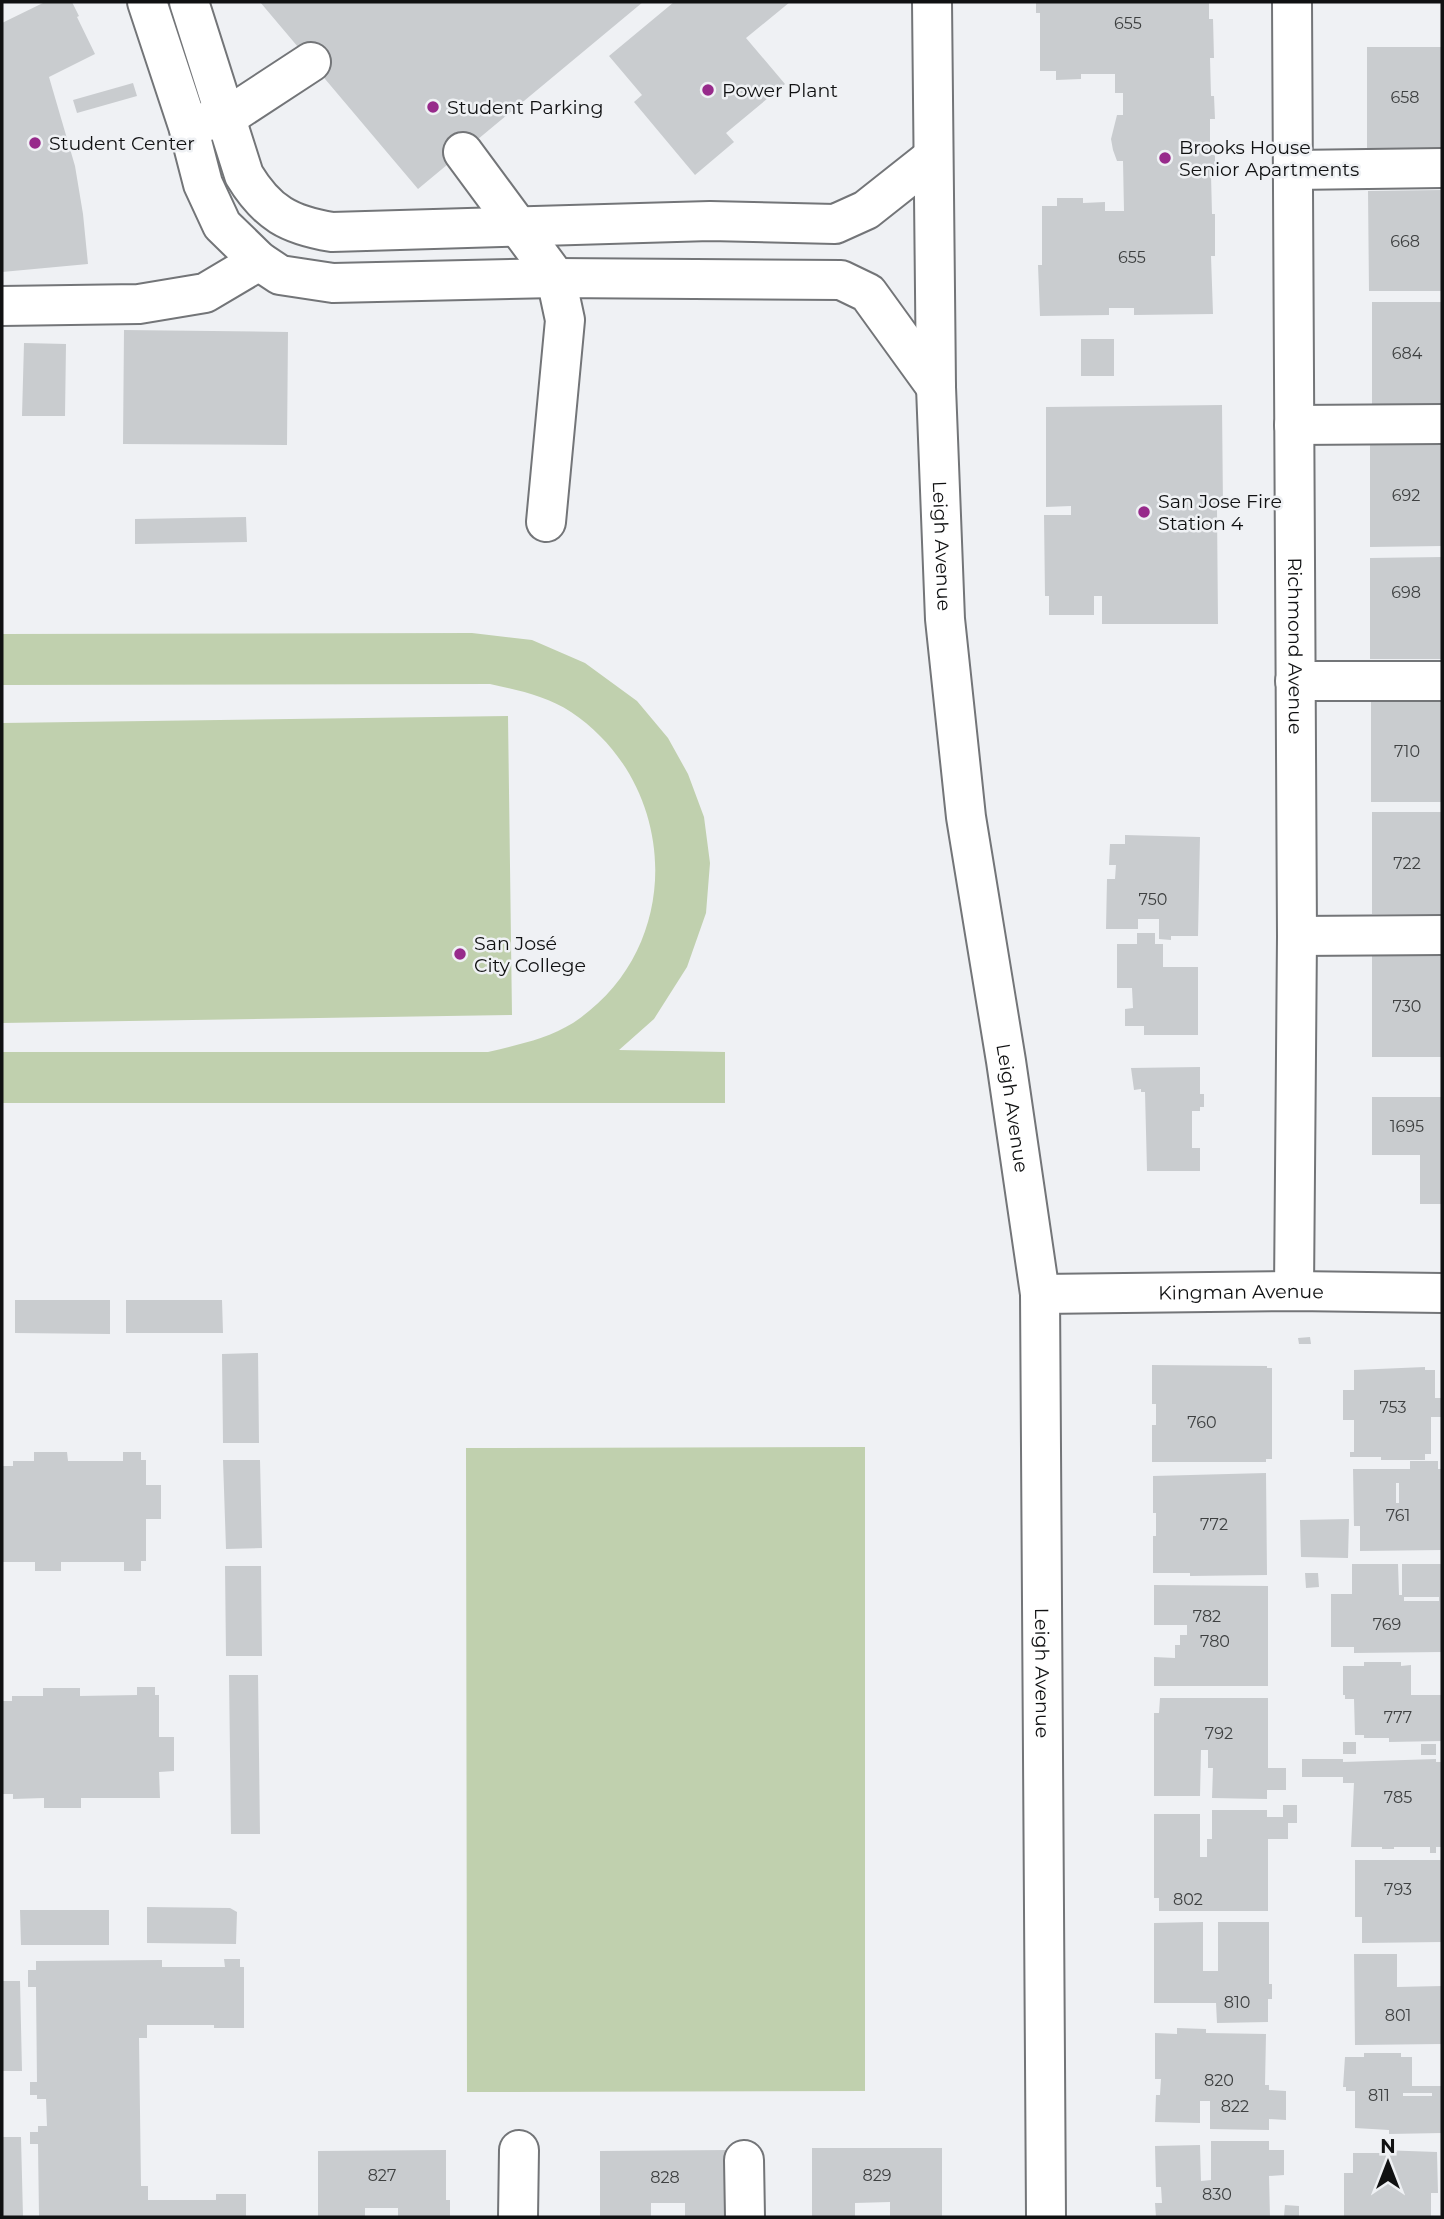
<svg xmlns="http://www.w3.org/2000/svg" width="1444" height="2219" font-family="Montserrat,sans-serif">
	<rect width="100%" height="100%" fill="#eff1f4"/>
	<!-- green -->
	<path fill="#c0d0ae" d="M472 633 532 640 585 663 637 701 668 738 688 774 704 817 710 863 706 913 687 967 654 1019 619 1050 725 1052V1103H2V1052H488C517 1045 547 1039 573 1023 686 949 680 785 571 712 547 696 517 690 490 684L2 685V634Z
		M508 716 512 1015 2 1023V723Z
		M865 1447V2091L467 2092 466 1448Z"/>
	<!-- building -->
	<path fill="#c9cccf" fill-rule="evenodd" d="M45 2H72L79 16 77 17 95 54 49 77 75 166 83 214 88 264 2 272V23Z
		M260 2H643L418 189Z
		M674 2H790L746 38 785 84 726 133 734 142 695 175 634 102 642 95 609 56Z
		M1036 2H1209V19H1213L1214 58H1210L1211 96H1214L1215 119H1210V155H1215V175H1211L1212 214H1215V256H1211L1213 314 1134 315V308H1109V315L1040 316 1038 265H1042V206H1057V198H1083V203L1105 202V211H1124L1123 161H1117L1113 150 1111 139 1117 115H1123V93H1115V74H1081V79L1056 80V71H1040V13H1036Z
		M1367 47H1442V148H1367Z
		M133 83 137 96 77 113 73 100Z
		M1442 190V291H1369L1368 191Z
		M1372 302H1442V404H1372Z
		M124 330 288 332 287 445 123 444Z
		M1081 339H1114V376H1081Z
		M24 343 66 344 65 416H22Z
		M1222 405 1223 509H1217L1218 624H1102V596H1094V615H1049V596H1045L1044 515H1071V506L1046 507V407Z
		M1370 444H1442V546L1370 547Z
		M246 517 247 542 135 544V519Z
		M1442 557V659H1370V558Z
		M1371 701H1442V802H1371Z
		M1372 812H1442V914H1372Z
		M1125 835 1200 837 1198 936H1171V940L1159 939V919H1138V929H1106L1107 879H1115L1116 865H1109L1110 844H1125Z
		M1137 933H1155V944H1163V967H1198V1035H1144V1026H1125V1009L1133 1008 1132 988H1117V944H1137Z
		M1372 955H1442V1057H1372Z
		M1200 1067V1094H1204V1107H1200V1111H1192V1148H1200V1171H1147L1145 1092H1141V1089L1134 1090 1131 1068Z
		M1372 1097H1442V1204H1420V1155H1372Z
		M15 1300H110V1334L15 1333Z
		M126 1300H222L223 1333H126Z
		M1310 1337 1311 1344H1299L1298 1338Z
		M258 1353 259 1443H223L222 1354Z
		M1152 1365 1267 1366V1368H1272V1459H1266V1462H1152V1425H1156V1404H1152Z
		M1425 1367V1370H1435V1398H1442V1417H1431V1454H1425V1460H1381V1457H1350V1452H1354V1420H1343V1390H1354V1370Z
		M34 1452H67L68 1461H123V1452H141V1460H146V1485H161V1519H146V1561H141V1571H124V1562H61V1571H35V1562H2V1466H13V1461H34Z
		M223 1460H260L262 1548 226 1549Z
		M1410 1461H1438V1469H1442V1550L1360 1551V1526H1354L1353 1469H1410ZM1396 1483H1399V1503H1396Z
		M1266 1473 1267 1575 1190 1576V1573H1153V1536H1156V1513H1153V1476Z
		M1349 1519 1348 1558 1301 1557 1300 1520Z
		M1352 1564H1398L1399 1595H1402V1564H1442V1652L1354 1653V1647H1331V1594H1352ZM1404 1597H1439V1601H1404Z
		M225 1566H261L262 1656H226Z
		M1305 1573H1318L1319 1587 1306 1588Z
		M1154 1585 1268 1586V1686H1154V1657L1175 1658V1645H1180V1635H1187V1625H1154Z
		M1364 1662H1401V1666L1411 1665V1695H1442V1741L1389 1742V1738H1364V1735H1355L1354 1699H1345V1695H1343V1666H1364Z
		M229 1675H258L260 1834H231Z
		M137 1687H155V1695H159V1737H174V1771L159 1772 160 1798H81V1808H44V1798L13 1799V1794H2V1701H12V1696H43V1688H80V1696L137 1695Z
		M1160 1698H1268V1768H1286V1790H1267V1799L1212 1798 1213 1768H1208V1750H1201L1200 1796H1154V1713H1159Z
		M1343 1742H1356V1754H1343Z
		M1421 1744H1436V1755H1421Z
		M1302 1759H1343V1762L1436 1759V1762H1442V1847H1436V1853H1430V1847H1394V1849H1382V1847H1351L1354 1783H1343V1777H1302Z
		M1283 1805H1297V1823H1288V1839H1268V1911H1159V1898H1154V1814H1200V1857H1207V1839H1212V1810H1267V1817H1283Z
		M1355 1860H1442V1942L1362 1943V1917H1355Z
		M147 1907 230 1908 237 1912 236 1944 147 1943Z
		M20 1910H109V1945H21Z
		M1203 1922V1971H1218V1922H1269V1984H1272V1999H1268V2022L1217 2023 1216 2003H1154V1923Z
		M1354 1954H1397V1987L1442 1986V2044L1355 2045Z
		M224 1959H240V1967H244V2028H214V2025H147V2038H139L141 2186H148V2200H216V2194H246V2217H39L38 2144H30V2132H38V2126H47L46 2099H37V2095H30V2082H37L36 1987H28V1970H36V1961L162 1960V1967H225Z
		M2 1981H20L22 2071H2Z
		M1177 2028 1206 2029V2033L1266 2034 1265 2085H1269V2090L1286 2091V2120L1269 2119V2130L1210 2129V2101H1200V2123L1155 2122 1156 2095H1160L1161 2079H1155V2033L1177 2034Z
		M1364 2053H1401V2057H1412V2086H1442V2133L1389 2134V2130L1355 2128V2091H1346V2087H1343L1345 2057H1364ZM1403 2093H1432V2096H1403Z
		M2 2137H21L23 2217H2Z
		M1211 2141H1269V2150H1284V2175L1269 2176 1270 2217H1156L1155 2203H1162L1161 2187H1156L1155 2146 1200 2145 1201 2181 1211 2180Z
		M812 2148H942V2217H890V2202L855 2203V2217H812Z
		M446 2150V2200H450V2217H398V2208H365V2217H318V2151Z
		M729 2150V2217H685V2203H651V2217H600V2151Z
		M1380 2150 1437 2152 1438 2193H1431V2217H1344V2173H1353V2153H1380Z
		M1285 2205 1299 2206V2216H1284Z"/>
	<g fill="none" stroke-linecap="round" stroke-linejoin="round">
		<!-- minor casing -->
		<g stroke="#737578" stroke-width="42">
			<g id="minor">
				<path d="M147 2 188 126 203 184 222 225 259 261 280 275 333 283 556 278 841 280 868 293 936 387"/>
				<path d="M189 2 244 175C267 213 289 225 332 232L710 221 835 224 866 210 933 157"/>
				<path id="s1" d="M932 2 936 387 945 619 966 817 1006 1061 1040 1294 1046 2217"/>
				<path id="s2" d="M1292 2 1297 936 1294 1291"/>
				<path d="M204 122 227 117 311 62"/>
				<path d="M463 152 556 278 565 320 546 522"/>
				<path d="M1293 170 1442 168"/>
				<path d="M2 306 139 304 205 293 259 261"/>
				<path d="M1294 425 1442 424"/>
				<path d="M1295 681H1442"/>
				<path d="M1297 936 1442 935"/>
				<path id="s3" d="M1040 1294 1294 1291 1442 1293"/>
				<path d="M744 2160 745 2217"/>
				<path d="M518 2217 519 2150"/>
			</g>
		</g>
		<!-- minor -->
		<use href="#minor" stroke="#fff" stroke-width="38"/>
	</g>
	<!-- markers -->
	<g fill="#972a8b" stroke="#eff1f4" stroke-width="2.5">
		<circle cx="708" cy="90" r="7"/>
		<circle cx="433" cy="107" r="7"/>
		<circle cx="35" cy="143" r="7"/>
		<circle cx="1165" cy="158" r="7"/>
		<circle cx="1144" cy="512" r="7"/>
		<circle cx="460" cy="954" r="7"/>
	</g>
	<g text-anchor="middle" stroke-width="5" stroke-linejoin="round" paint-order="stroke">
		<!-- number labels -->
		<g font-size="16" fill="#3e4041">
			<text x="1128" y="29">655</text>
			<text x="1405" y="103">658</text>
			<text x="1405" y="247">668</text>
			<text x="1132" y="263">655</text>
			<text x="1407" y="359">684</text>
			<text x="1406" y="501">692</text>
			<text x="1406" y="598">698</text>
			<text x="1407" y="757">710</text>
			<text x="1407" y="869">722</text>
			<text x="1153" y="905">750</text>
			<text x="1407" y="1012">730</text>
			<text x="1407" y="1132">1695</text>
			<text x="1393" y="1413">753</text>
			<text x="1202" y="1428">760</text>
			<text x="1398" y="1521">761</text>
			<text x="1214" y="1530">772</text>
			<text x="1207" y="1622">782</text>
			<text x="1387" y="1630">769</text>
			<text x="1215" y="1647">780</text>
			<text x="1398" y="1723">777</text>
			<text x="1219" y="1739">792</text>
			<text x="1398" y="1803">785</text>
			<text x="1398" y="1895">793</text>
			<text x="1188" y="1905">802</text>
			<text x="1237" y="2008">810</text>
			<text x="1398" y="2021">801</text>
			<text x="1219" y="2086">820</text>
			<text x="1379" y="2101">811</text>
			<text x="1235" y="2112">822</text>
			<text x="382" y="2181">827</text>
			<text x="877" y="2181">829</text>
			<text x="665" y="2183">828</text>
			<text x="1217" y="2200">830</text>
		</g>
		<!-- poi labels -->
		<g font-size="19" fill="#101112" stroke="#eff1f4" text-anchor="start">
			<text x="722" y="97">Power Plant</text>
			<text x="447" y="114">Student Parking</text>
			<text x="49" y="150">Student Center</text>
			<text x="1179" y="154">Brooks House<tspan x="1179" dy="22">Senior Apartments</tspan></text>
			<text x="1158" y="508">San Jose Fire<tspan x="1158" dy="22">Station 4</tspan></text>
			<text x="474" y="950">San José<tspan x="474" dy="22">City College</tspan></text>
		</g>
		<!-- street labels -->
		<g font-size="19" fill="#101112" stroke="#eff1f4">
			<text dy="7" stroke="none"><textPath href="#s1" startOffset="544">Leigh Avenue</textPath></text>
			<text dy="7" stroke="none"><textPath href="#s2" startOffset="644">Richmond Avenue</textPath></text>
			<text dy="7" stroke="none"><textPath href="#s1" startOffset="1111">Leigh Avenue</textPath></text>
			<text dy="7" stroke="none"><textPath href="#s3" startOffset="201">Kingman Avenue</textPath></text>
			<text dy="7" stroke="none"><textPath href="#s1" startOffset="1678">Leigh Avenue</textPath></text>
		</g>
	</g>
	<!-- border -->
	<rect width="1444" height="2219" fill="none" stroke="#101112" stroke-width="7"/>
	<!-- north arrow -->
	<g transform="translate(1388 2163)" stroke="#eff1f4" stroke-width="5" paint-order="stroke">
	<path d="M0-5L12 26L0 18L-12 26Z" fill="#101112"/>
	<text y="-10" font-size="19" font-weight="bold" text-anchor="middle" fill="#101112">N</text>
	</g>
</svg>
